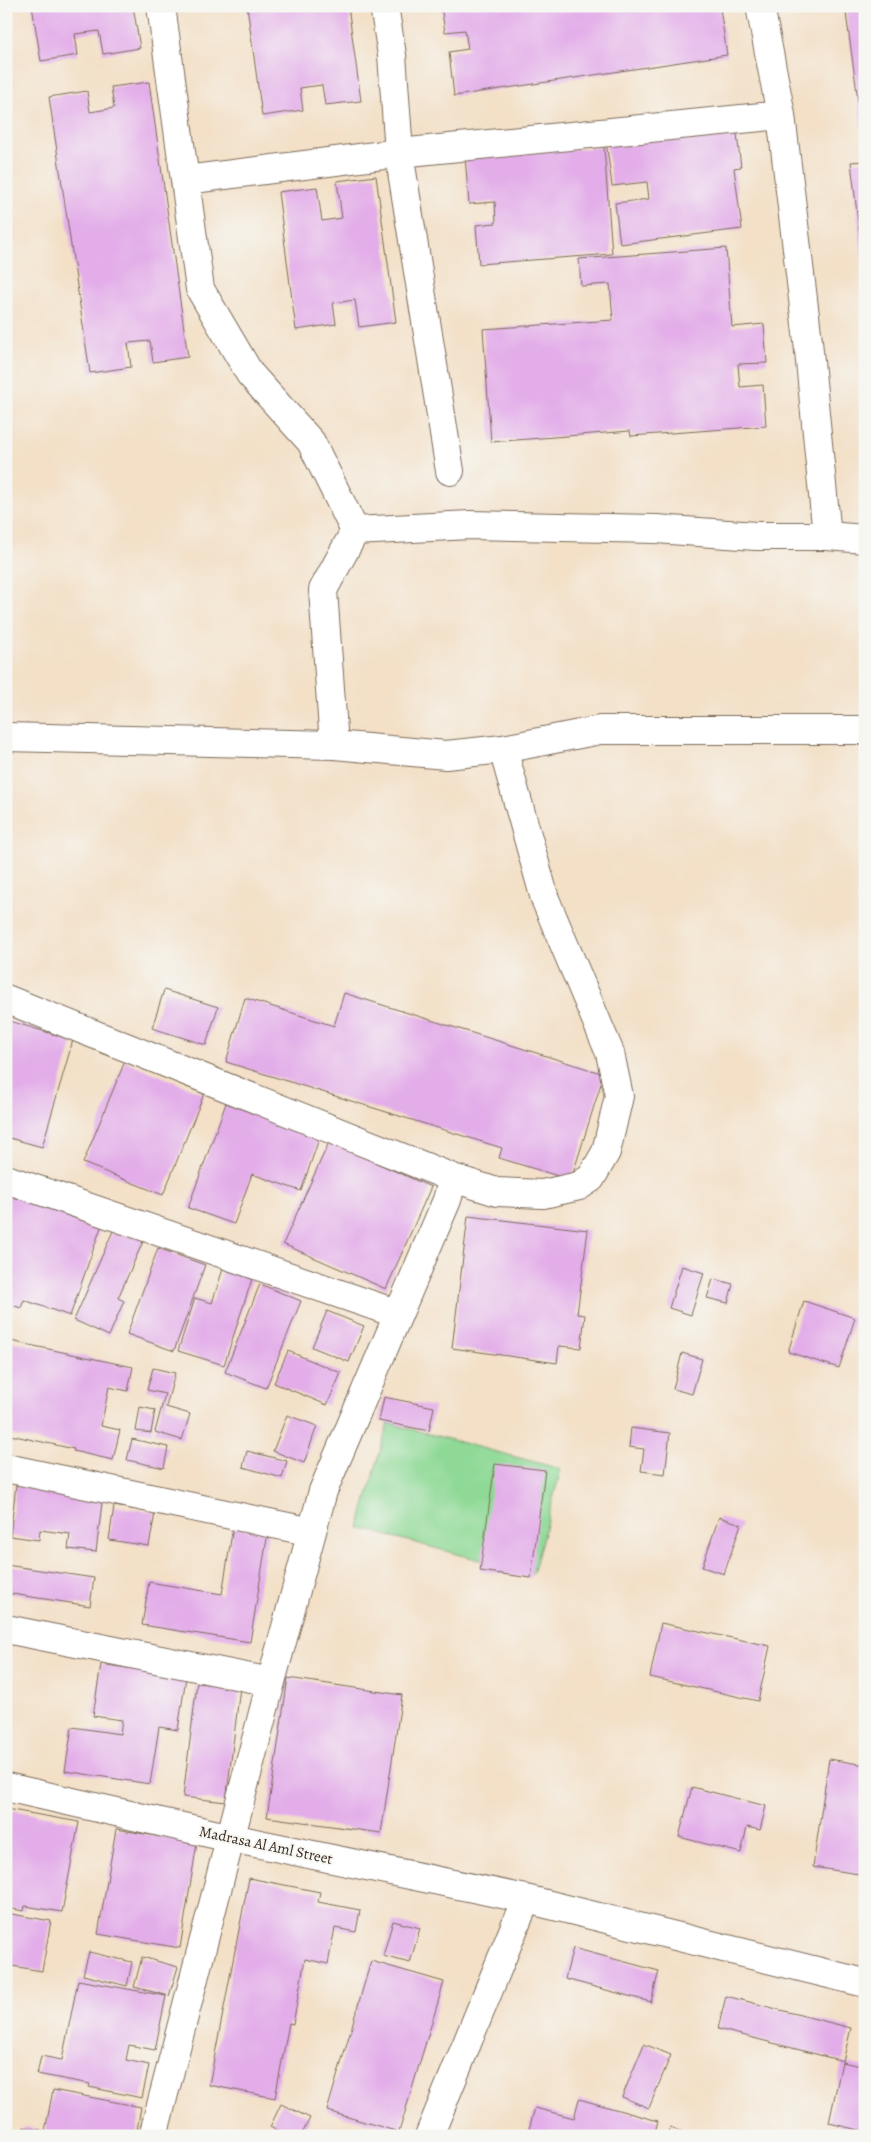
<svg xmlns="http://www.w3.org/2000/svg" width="871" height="2142" font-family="Alegreya,serif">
	<rect width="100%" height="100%" fill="#f6f6f2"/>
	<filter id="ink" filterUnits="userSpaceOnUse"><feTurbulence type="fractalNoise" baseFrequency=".02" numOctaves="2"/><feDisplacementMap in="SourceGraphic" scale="10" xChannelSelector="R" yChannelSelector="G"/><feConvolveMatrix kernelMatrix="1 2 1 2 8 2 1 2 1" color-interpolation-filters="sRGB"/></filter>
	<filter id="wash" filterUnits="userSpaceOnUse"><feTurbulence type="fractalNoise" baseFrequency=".0096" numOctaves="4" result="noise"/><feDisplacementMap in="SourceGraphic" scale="20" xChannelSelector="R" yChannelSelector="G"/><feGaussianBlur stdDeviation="1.12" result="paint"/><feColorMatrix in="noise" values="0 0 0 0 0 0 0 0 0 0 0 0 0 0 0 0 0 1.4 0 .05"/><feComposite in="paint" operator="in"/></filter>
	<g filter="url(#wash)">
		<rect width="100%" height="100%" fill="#f3e0c7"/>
		<!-- green -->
		<path fill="#8ed995" stroke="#64825a" d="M388 1423 561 1469 533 1574 359 1528Z"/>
		<g id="blocks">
			<!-- building -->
			<path fill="#e3ade9" d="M32 6H133L140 48 103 54 99 31 75 34 78 55 41 61Z
				M247 6H348L361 101 325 105 322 85 300 88 303 110 262 116Z
				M441 6H704L705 10 720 8 727 55 454 96 449 52 468 49 465 30 445 32Z
				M845 6H865V128L862 129Z
				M149 82 188 357 153 362 150 341 128 343 131 367 90 373 49 97 87 91 90 112 114 108 111 87Z
				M736 126 741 167 734 168 742 229 620 244 615 203 649 199 647 182 612 186 606 141Z
				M604 147 612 254 479 264 476 225 496 223 495 202 469 204 465 157Z
				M865 161V273H864L851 162Z
				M376 176 396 322 359 327 355 300 333 303 336 324 296 330 278 192 317 187 322 221 342 218 337 181Z
				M726 248 732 327 764 324 767 363 738 364 740 387 763 385 766 426 631 436 630 431 491 442 483 329 613 320 610 284 581 286 579 259Z
				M164 990 218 1007 206 1045 152 1028Z
				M344 993 604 1074 571 1180 499 1158 502 1148 226 1062 245 998 334 1026Z
				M6 1020 73 1040 42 1147 6 1137Z
				M125 1061 204 1094 163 1195 83 1163Z
				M226 1103 320 1136 301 1191 252 1174 234 1224 188 1208Z
				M329 1142 431 1187 386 1289 283 1244Z
				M6 1194 101 1227 70 1316 24 1300 21 1308 6 1303Z
				M468 1216 588 1230 577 1314 585 1315 581 1348 559 1346 557 1363 452 1348Z
				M116 1224 145 1237 118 1298 124 1301 109 1336 74 1320Z
				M158 1248 205 1265 174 1351 127 1334Z
				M682 1266 704 1273 691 1315 669 1308Z
				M223 1269 252 1279 224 1365 178 1351 195 1298 212 1303Z
				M713 1279 733 1284 728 1303 707 1298Z
				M260 1284 301 1301 266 1388 225 1372Z
				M804 1301 855 1318 839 1368 788 1352Z
				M327 1311 364 1326 349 1362 312 1347Z
				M6 1340 133 1367 128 1391 109 1387 101 1426 120 1430 113 1460 73 1451 74 1449 6 1434Z
				M288 1351 341 1373 327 1405 274 1383Z
				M682 1353 702 1359 692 1394 673 1389Z
				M153 1368 175 1373 166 1407 190 1414 182 1440 155 1432 165 1394 147 1390Z
				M384 1397 434 1407 429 1431 379 1421Z
				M140 1407 155 1410 151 1433 136 1431Z
				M287 1415 317 1426 304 1463 273 1451Z
				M631 1428 670 1433 665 1474 641 1471 644 1449 629 1447Z
				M132 1439 168 1447 164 1468 127 1460Z
				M247 1451 287 1461 282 1478 243 1467Z
				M495 1464 545 1470 531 1578 480 1571Z
				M16 1485 103 1495 96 1552 68 1549 70 1534 40 1530 39 1540 10 1536Z
				M114 1506 155 1513 149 1546 109 1540Z
				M719 1517 741 1524 724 1574 702 1567Z
				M233 1527 268 1532 250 1642 142 1625 149 1582 222 1594Z
				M6 1565 94 1578 90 1606 6 1593Z
				M661 1623 770 1646 758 1701 650 1677Z
				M101 1664 186 1677 178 1730 159 1727 150 1784 65 1771 72 1727 120 1734 122 1720 93 1716Z
				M288 1678 402 1695 381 1833 267 1817Z
				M197 1683 240 1687 226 1802 183 1797Z
				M829 1759 865 1765V1875L813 1867Z
				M692 1787 766 1806 760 1830 747 1827 741 1853 679 1837Z
				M6 1809 79 1822 62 1912 25 1906 24 1911 6 1908Z
				M116 1829 197 1843 180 1948 98 1934Z
				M249 1878 320 1892 318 1902 360 1910 356 1932 335 1928 328 1964 305 1959 293 2024 289 2023 275 2098 209 2085Z
				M6 1913 51 1921 42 1971 6 1965Z
				M393 1921 420 1928 410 1963 383 1956Z
				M573 1948 659 1971 651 2002 565 1979Z
				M89 1952 132 1962 127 1986 83 1975Z
				M142 1957 178 1967 169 1996 134 1987Z
				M371 1961 444 1982 399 2132 327 2111Z
				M78 1980 166 1996 155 2050 129 2045 126 2060 149 2065 142 2098 89 2087 90 2084 37 2074 41 2056 62 2060Z
				M726 1996 851 2028 843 2061 718 2029Z
				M644 2044 671 2055 649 2108 622 2097Z
				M842 2062 865 2067 863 2131 829 2123Z
				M53 2090 141 2107 136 2136H22L24 2127 45 2131Z
				M579 2099 658 2121 654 2136H527L535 2108 574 2118Z
				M281 2104 310 2118 301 2136H288L270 2127Z
				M670 2127 692 2136H667Z"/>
		</g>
	</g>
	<g filter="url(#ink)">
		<use href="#blocks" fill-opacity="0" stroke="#7b6a59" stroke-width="1"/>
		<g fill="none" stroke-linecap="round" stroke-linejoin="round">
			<!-- minor casing -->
			<g stroke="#7b6a59" stroke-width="30">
				<path id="minor" d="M161 6 200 289 250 374 311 442 355 531
					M384 6 392 55 399 153 450 471
					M760 6 781 115 808 341 827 536
					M185 180 399 153 781 115
					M355 531 470 525 656 529 756 536H827L865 539
					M6 737 334 745 446 755 503 749 600 730H865
					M334 745 323 590 355 531
					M6 999 453 1178 497 1192 543 1194 579 1186 591 1178 606 1152 619 1096 610 1053 545 899 503 749
					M6 1179 398 1314
					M6 1468 312 1532
					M6 1629 271 1682
					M6 1787 231 1838 526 1899 865 1983
					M153 2136 271 1682 323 1491 447 1200 453 1178
					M429 2136 526 1899"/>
			</g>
			<!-- minor -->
			<use href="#minor" stroke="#fff" stroke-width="28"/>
		</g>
	</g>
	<g text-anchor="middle" stroke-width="4" stroke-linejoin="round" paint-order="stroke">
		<!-- street labels -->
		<g font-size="15" fill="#3b2a1e" stroke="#f6f6f2">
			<text transform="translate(266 1845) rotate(12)" y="5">Madrasa Al Aml Street</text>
		</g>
	</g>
	<!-- margin -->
	<rect width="871" height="2142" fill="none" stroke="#f6f6f2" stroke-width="25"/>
</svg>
